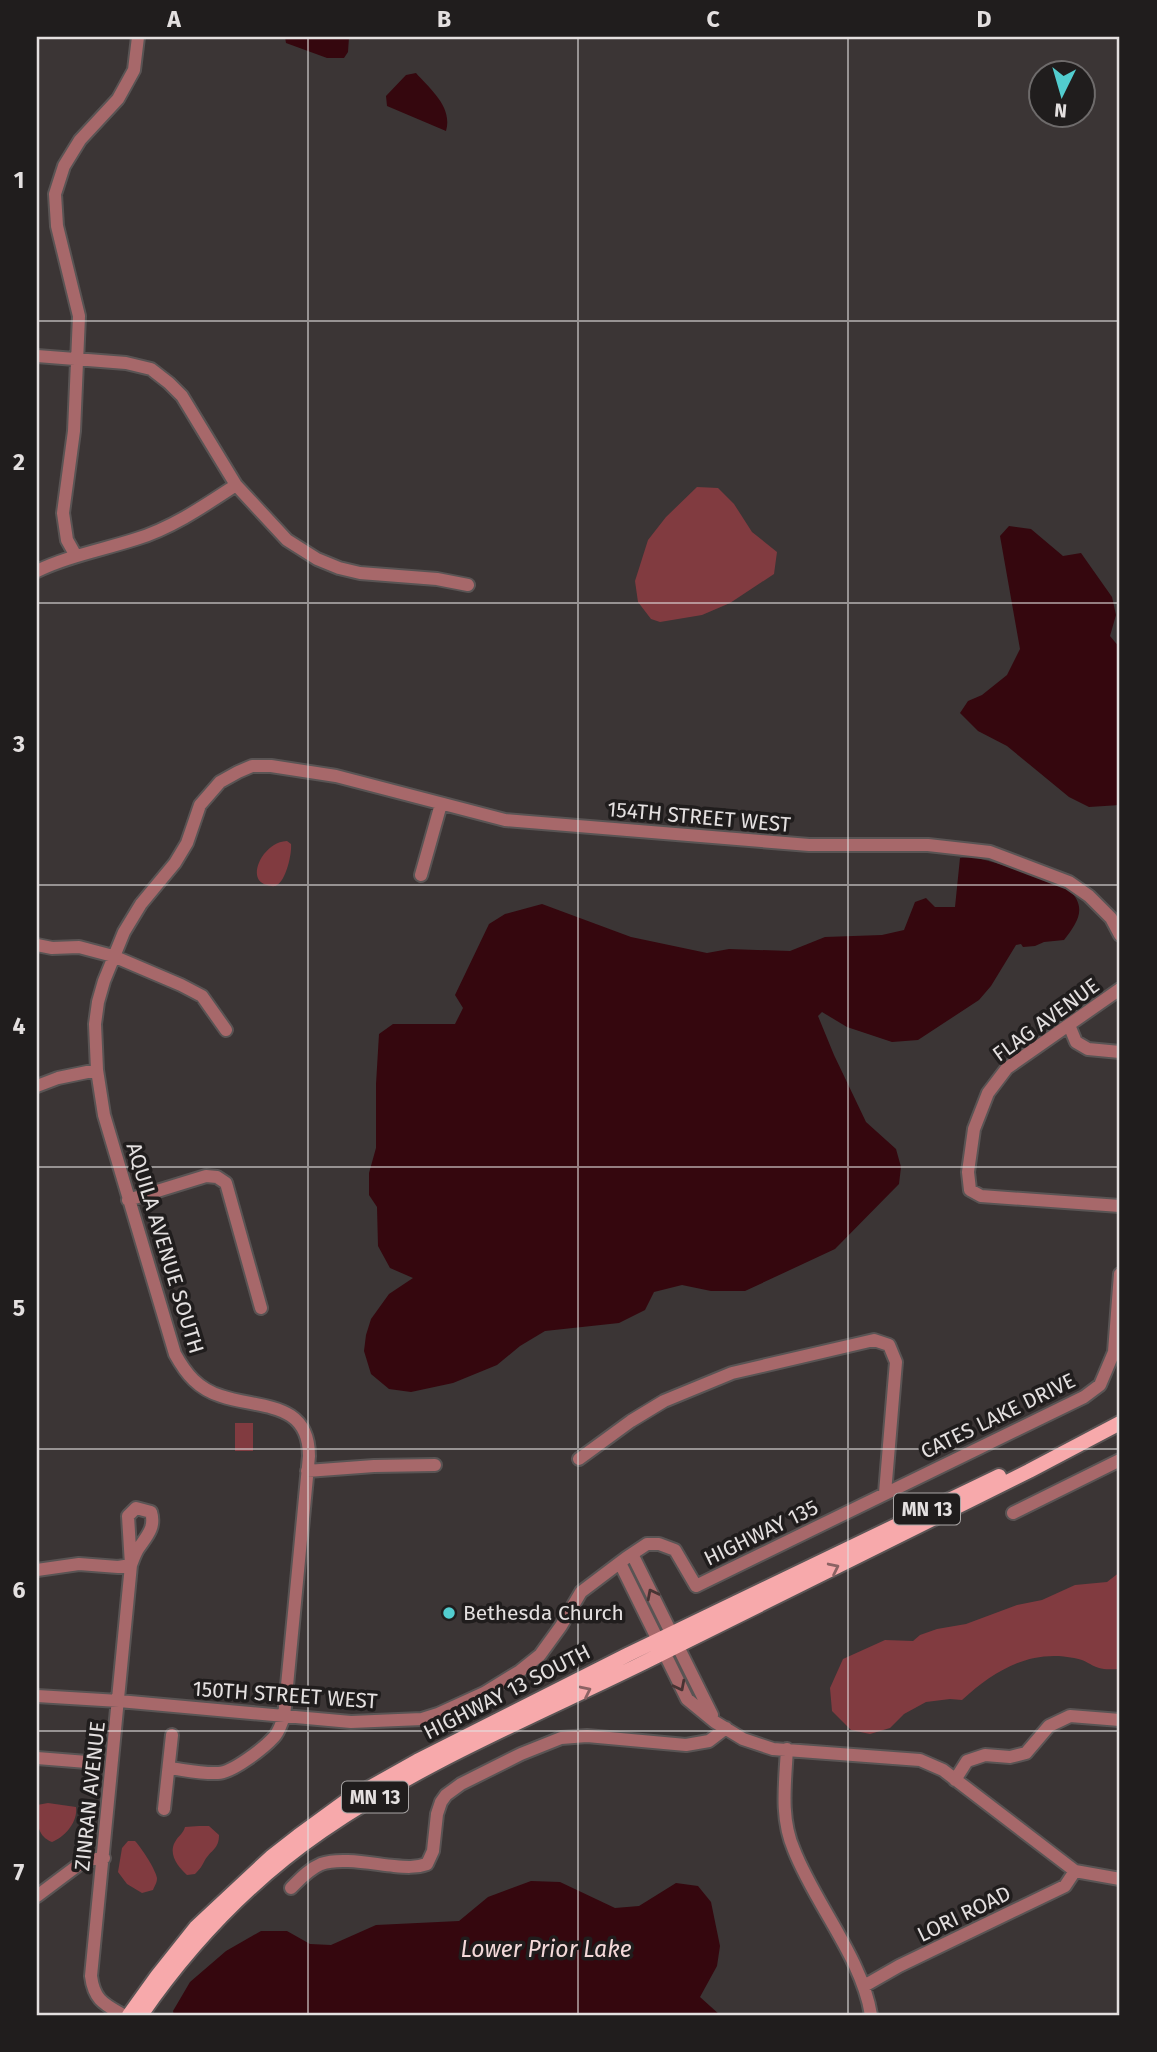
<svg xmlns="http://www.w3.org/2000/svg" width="1157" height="2052" font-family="'Fira Sans',sans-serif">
	<rect width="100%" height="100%" fill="#3b3535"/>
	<!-- green -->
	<path fill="#813b40" d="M697 487 718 488 734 504 752 532 777 552 774 574 730 603 702 615 660 622 651 619 638 602 635 581 648 540 666 517Z
		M287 841 291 844C292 854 286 880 277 885 275 887 270 886 267 885 251 881 257 863 264 854 271 846 276 842 287 841Z
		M235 1423H253V1451H235Z
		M1120 1572V1669C1114 1669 1105 1670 1099 1668 1089 1665 1087 1660 1074 1658 1029 1649 994 1671 962 1700L950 1699 926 1702 904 1714 890 1728 870 1734 851 1730 832 1711 830 1688 843 1659 885 1640 913 1641 920 1635 937 1629 966 1624 1017 1605 1042 1600 1075 1585 1107 1582Z
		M48 1803 76 1807C78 1822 65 1837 52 1842 36 1836 37 1820 37 1805Z
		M199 1826H209L219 1835C219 1849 211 1850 205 1860 202 1866 200 1869 195 1874L187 1875C178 1867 168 1854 175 1842 178 1836 183 1834 185 1827Z
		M128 1841H135C141 1847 156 1870 157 1878 157 1883 155 1885 153 1890L142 1893 127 1884 118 1872 122 1848Z"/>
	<!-- water -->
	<path fill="#35070e" d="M285 37H349L348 52 344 58H327L286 43Z
		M416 73C430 89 453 107 446 131L387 106 386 96 406 75Z
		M1009 526 1031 529 1063 556 1081 553 1112 597 1116 615 1110 636 1120 648V805L1089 807 1069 797 1007 746 978 731 960 713 968 701 982 695 1007 675 1020 649 1000 536Z
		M974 857 1003 865 1068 889C1088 907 1078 922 1064 940L1044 942 1035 946 1023 947 1021 944 1016 945 991 986 979 1000 918 1040 892 1042 847 1027 822 1012 818 1016 834 1055 866 1122 896 1149 901 1167 899 1184 835 1249 745 1291H711L682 1285 654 1292 645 1310 619 1323 545 1331 520 1346 497 1365 453 1383 411 1392 389 1389 371 1374 364 1351 366 1335 371 1319 389 1294 413 1278 390 1268 378 1246 377 1207 369 1195V1173L376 1148V1084L379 1034 393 1024H455L463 1008 455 995 489 924 505 914 542 904 631 937 707 953 729 949 790 951 825 937 882 935 904 930 915 902 926 898 935 907H955L960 858Z
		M531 1881 560 1882 615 1908 639 1906 676 1883 698 1886 711 1902 720 1946 717 1966 700 1997 720 2015H174L173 2011 190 1982 226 1951 261 1931H287L310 1944 331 1945 376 1925 459 1921 488 1897Z"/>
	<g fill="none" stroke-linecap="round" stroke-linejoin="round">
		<!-- minor casing -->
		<g stroke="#595454" stroke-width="16">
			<path id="minor" d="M37 356 126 363 151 369 169 383 182 396 236 485 287 540 317 559 339 568 360 573 437 579 468 585
				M76 556 67 540 63 513 74 431 79 316 57 226 55 194 64 166 80 140 118 99 134 70 138 37
				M37 571C68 556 102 550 136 539 172 528 204 506 236 485
				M421 875 441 804
				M37 945 52 948 79 947 113 956 181 985 202 996 226 1030
				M1120 989 1007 1068 988 1093 974 1129 968 1172 970 1190 981 1196 1120 1206
				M1069 1025 1076 1042 1088 1049 1120 1052
				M37 1086 58 1078 97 1070
				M128 1200 206 1176 217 1177 226 1183 261 1308
				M579 1459 631 1421 664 1401 732 1373 874 1340 889 1345 896 1362 885 1493
				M307 1471 374 1466 435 1465
				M1013 1513 1120 1460
				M632 1554 712 1715
				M620 1563 687 1699 715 1722 743 1739 773 1749 920 1760 943 1770 1075 1871 1120 1879
				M37 1570 79 1564 118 1567 131 1565
				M37 1696 119 1701 351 1722 422 1719 438 1714 484 1693 520 1671 540 1655 561 1626 581 1592 626 1558 647 1544H659L675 1550 696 1586 1084 1397 1100 1385 1114 1352 1120 1274
				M787 1749C785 1784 780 1818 794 1850 815 1904 862 1958 871 2015
				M37 1758 87 1762
				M169 1768C185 1770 202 1774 218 1773 232 1773 264 1748 274 1737 279 1732 281 1724 284 1717L309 1456C309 1400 258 1409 221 1396 198 1389 186 1374 175 1354L104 1115 97 1070 95 1024 98 1002 104 981 124 932 141 904 175 863 187 843 200 805 220 782 238 772 252 766H271L336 776 505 820 809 845H928L990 852 1069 882 1089 896 1111 918 1120 935
				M955 1780 967 1761 985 1755 1010 1757 1026 1753 1049 1726 1070 1716 1120 1720
				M164 1809 172 1735
				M291 1888C300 1879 309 1869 321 1864 340 1857 373 1864 394 1866 405 1867 416 1868 427 1864L433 1851 437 1814 441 1802 446 1795 461 1784 521 1754 561 1738 587 1736 686 1745 709 1741 726 1728
				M37 1896 85 1860 104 1858
				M864 1986 899 1966 1065 1886 1075 1871
				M123 2015C104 2004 94 2000 91 1976L131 1565 128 1516 136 1508 151 1512C156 1528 146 1537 138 1549 135 1554 133 1560 131 1565"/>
		</g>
		<!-- major casing -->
		<g stroke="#595454" stroke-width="18">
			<path id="major" d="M129 2015 157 1976 196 1927 271 1857 298 1836 346 1801 417 1761 627 1655 999 1476
				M141 2015C190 1944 251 1880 322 1831 422 1762 537 1715 645 1662 773 1598 901 1535 1029 1471L1120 1423"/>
		</g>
		<!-- minor -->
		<use href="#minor" stroke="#a7686a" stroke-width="12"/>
		<!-- major -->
		<use href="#major" stroke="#f7a9ab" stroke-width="14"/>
	</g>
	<!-- one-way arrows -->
	<defs><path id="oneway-chevron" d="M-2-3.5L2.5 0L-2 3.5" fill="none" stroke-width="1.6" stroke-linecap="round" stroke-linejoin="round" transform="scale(1.75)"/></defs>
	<g stroke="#8c6364">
		<use href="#oneway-chevron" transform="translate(834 1568) rotate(-26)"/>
		<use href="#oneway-chevron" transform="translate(586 1691) rotate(-26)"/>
	</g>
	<g stroke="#483434">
		<use href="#oneway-chevron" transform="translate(652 1594) rotate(-117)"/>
		<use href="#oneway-chevron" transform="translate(680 1686) rotate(63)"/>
	</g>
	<!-- grid -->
	<path fill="none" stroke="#e4e0e0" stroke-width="2" stroke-opacity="0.55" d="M308 37V2015M578 37V2015M848 37V2015M37 321H1120M37 603H1120M37 885H1120M37 1167H1120M37 1449H1120M37 1731H1120"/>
	<!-- markers -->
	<circle fill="#52cdcf" stroke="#201d1d" stroke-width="2.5" cx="449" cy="1613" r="7"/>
	<g text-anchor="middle" stroke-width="7" stroke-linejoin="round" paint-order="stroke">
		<!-- shield labels -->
		<g fill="#201d1d" stroke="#a9a6a6" stroke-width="2">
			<rect x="894" y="1493.5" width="66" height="31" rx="5"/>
			<rect x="342" y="1781.5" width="66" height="31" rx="5"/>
		</g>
		<g font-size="19" font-weight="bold" fill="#e4e0e0">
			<text x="927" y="1516">MN 13</text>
			<text x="375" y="1804">MN 13</text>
		</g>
		<!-- street labels -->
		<g font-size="21" fill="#e4e0e0" stroke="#201d1d">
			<text transform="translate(699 817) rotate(5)" y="7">154TH STREET WEST</text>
			<text transform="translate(1046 1020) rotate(-36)" y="7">FLAG AVENUE</text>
			<text transform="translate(165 1248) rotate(73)" y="7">AQUILA AVENUE SOUTH</text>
			<text transform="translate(998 1416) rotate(-26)" y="7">CATES LAKE DRIVE</text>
			<text transform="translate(761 1533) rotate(-26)" y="7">HIGHWAY 135</text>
			<text transform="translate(507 1692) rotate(-27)" y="7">HIGHWAY 13 SOUTH</text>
			<text transform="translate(285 1695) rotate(4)" y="7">150TH STREET WEST</text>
			<text transform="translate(90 1796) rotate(-84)" y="7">ZINRAN AVENUE</text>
			<text transform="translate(964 1914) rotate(-26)" y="7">LORI ROAD</text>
		</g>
		<!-- poi labels -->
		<g font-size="21" fill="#e4e0e0" stroke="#201d1d" text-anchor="start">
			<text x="463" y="1620">Bethesda Church</text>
		</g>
		<!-- water labels -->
		<g font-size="23" font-style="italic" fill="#f4d9d9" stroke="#201d1d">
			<text x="546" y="1957">Lower Prior Lake</text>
		</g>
	</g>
	<!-- border -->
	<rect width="1157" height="2052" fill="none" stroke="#201d1d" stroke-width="77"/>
	<!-- north arrow -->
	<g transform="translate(1062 94) rotate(185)"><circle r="33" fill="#201d1d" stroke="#6e6b6b" stroke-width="2"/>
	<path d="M0-5L12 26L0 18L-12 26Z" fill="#52cdcf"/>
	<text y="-10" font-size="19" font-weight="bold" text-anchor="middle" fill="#e4e0e0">N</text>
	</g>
	<rect x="38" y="38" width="1080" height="1976" fill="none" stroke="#e4e0e0" stroke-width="2.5"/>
	<g font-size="23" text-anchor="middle" font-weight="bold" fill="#e4e0e0">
		<text x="174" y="27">A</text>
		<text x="444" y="27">B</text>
		<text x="713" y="27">C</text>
		<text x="984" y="27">D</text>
		<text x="19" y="188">1</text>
		<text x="19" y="470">2</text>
		<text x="19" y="752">3</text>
		<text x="19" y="1034">4</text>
		<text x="19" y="1316">5</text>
		<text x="19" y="1598">6</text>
		<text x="19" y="1880">7</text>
	</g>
</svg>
